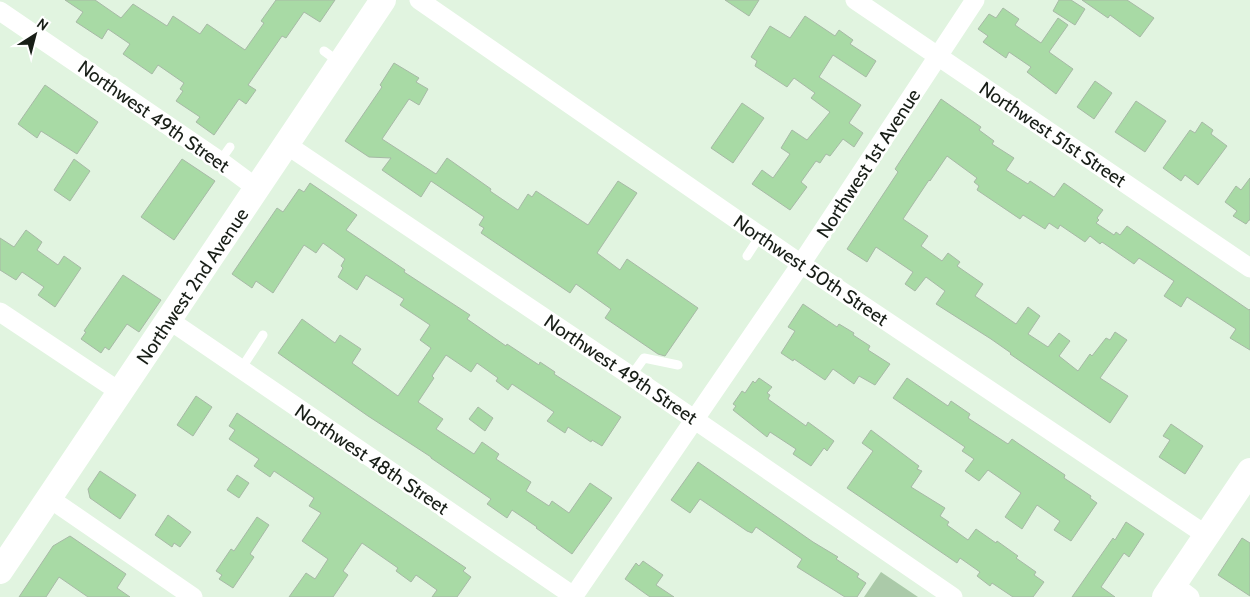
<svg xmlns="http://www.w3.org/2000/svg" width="1250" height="597" font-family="Cabin,sans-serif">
	<rect width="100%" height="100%" fill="#e1f4e0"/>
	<!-- green -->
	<path fill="#abcaa9" d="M881 572 918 597H864Z"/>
	<!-- building -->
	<path fill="#a8daa5" stroke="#a7b9a6" d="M65 0H95L121 18 133 4 167 26 173 16 200 34 207 24 245 50 264 23 261 21 276 0H335L320 22 304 12 286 38 282 36 248 85 256 90 246 104 239 99 214 135 196 122 200 117 176 101 183 91 180 89 184 83 158 65 152 74 123 54 130 44 108 29 102 39 76 22 83 12Z
		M725 0H759L749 16Z
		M1059 0H1071L1085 9 1075 25 1053 11Z
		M1082 0H1127L1154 18 1140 37 1110 15 1108 18Z
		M1003 8 1019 19 1015 25 1041 43 1058 18 1068 25 1049 52 1073 69 1056 94 1027 72 1031 67 1009 52 1006 58 983 42 988 36 978 29 989 14 996 18Z
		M805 16 835 36 839 30 853 40 850 44 876 61 866 77 833 55 819 77 861 105 849 123 863 133 854 147 843 139 830 156 826 154 820 163 816 161 801 182 807 187 790 210 752 184 762 170 773 178 790 154 781 148 792 130 807 140 830 112 811 98 815 93 794 78 787 87 755 66 757 61 751 57 770 26 790 38Z
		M394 63 419 78 416 82 428 89 419 105 409 99 382 139 436 174 447 158 491 189 490 191 518 210 528 194 532 197 536 191 588 225 618 181 637 193 597 253 620 270 627 259 698 308 665 356 658 354 605 318 611 309 576 284 570 293 481 233 484 228 479 225 484 217 431 181 421 197 382 170 391 158 369 157 345 141 382 87 380 85Z
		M1095 81 1112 93 1094 119 1077 107Z
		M45 85 98 122 77 154 41 131 37 138 18 124Z
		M941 99 981 127 979 130 994 141 992 144 1014 158 1006 170 1028 184 1030 181 1054 197 1064 183 1103 210 1097 218 1099 220 1096 223 1114 235 1116 232 1120 235 1127 226 1179 262 1249 310 1250 309V350L1230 338 1236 329 1187 297 1181 307 1164 296 1174 281 1139 258 1134 264 1102 242 1100 244 1090 236 1085 242 1060 225 1058 229 1049 223 1045 229 1023 215 1020 219 977 190 979 186 974 182 977 178 947 156 930 181 929 180 903 219 928 236 921 246 942 261 948 253 960 262 957 266 983 284 975 296 1016 324 1028 307 1040 316 1028 334 1048 347 1059 333 1070 341 1059 356 1078 371 1090 354 1092 356 1106 338 1110 340 1115 332 1127 340 1100 378 1128 396 1110 423 1010 354 1011 353 991 339 936 304 945 291 926 277 915 291 905 284 913 272 876 247 867 262 847 249 898 172 895 169Z
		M1136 101 1166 121 1145 152 1115 132Z
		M742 103 764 118 733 163 711 148Z
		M1202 122 1213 130 1211 134 1227 146 1198 185 1185 175 1181 181 1163 168 1190 130 1195 133Z
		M74 159 90 171 70 201 54 190Z
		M182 159 215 181 174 240 141 217Z
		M1250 178V220H1249L1246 224 1233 216 1237 211 1225 202 1236 186 1241 190Z
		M310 183 357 215 346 230 405 270 404 272 470 315 467 319 506 346 507 344 539 365 540 362 555 372 554 374 621 417 602 446 592 440 591 442 568 427 565 433 547 421 554 412 512 384 508 390 496 381 498 378 477 363 471 372 446 355 432 376 434 378 418 402 443 419 436 429 474 454 482 442 499 454 496 459 531 482 526 491 549 506 552 501 569 513 590 483 612 498 572 554 536 528 537 527 512 510 507 518 487 504 491 499 431 458V457L368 416 278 353 302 319 335 343 340 335 361 349 352 363 398 396 431 348 420 340 430 325 400 305 404 299 366 275 357 290 338 277 343 268 341 266 345 259 323 243 316 253 304 245 273 293 256 281 252 288 232 274 277 208 283 212 299 189 304 192Z
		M26 230 42 242 37 250 58 265 64 256 81 268 55 307 38 295 44 287 22 272 16 280 0 270V238L14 247Z
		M123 275 161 300 139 332 127 324 109 350 105 347 101 353 81 339 86 332 84 331Z
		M803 304 837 327 839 324 854 333 853 335 870 346 868 350 890 364 875 385 859 376 854 384 833 369 825 380 794 359 793 361 781 353 795 331 788 327Z
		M759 378 772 387 767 393 770 395 768 399 806 426 808 422 834 441 827 451 824 448 811 466 793 454 796 449 770 432 767 437 733 410 736 406 733 404 742 391 745 393 753 381 755 383Z
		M907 378 948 406 951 401 970 414 968 418 1008 444 1012 439 1019 444 1065 475 1064 478 1091 496 1090 498 1097 503 1071 541 1054 530 1060 521 1037 505 1022 529 1005 517 1021 493 988 470 979 481 965 471 974 459 962 451 965 447 893 398Z
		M196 396 212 407 193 436 177 425Z
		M478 407 493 418 485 431 469 419Z
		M237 413 466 568 463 571 471 577 457 597H432L437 590 416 575 411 582 396 571 398 568 362 543 343 571 348 575 333 597H289L306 573 315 579 328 559 302 541 321 513 309 506 314 498 274 471 270 477 254 466 259 459 229 439 235 430 229 426Z
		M1171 424 1203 446 1185 474 1159 457 1170 440 1163 436Z
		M871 430 919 466 917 469 922 471 911 487 945 508 940 516 949 522 947 525 968 540 976 529 996 543 997 541 1018 556 1016 558 1036 572 1034 575 1044 582 1033 597H1013L992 583 990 586 977 576 980 572 960 558 957 563 847 488 873 451 862 443Z
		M698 462 813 542 838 557 836 559 859 574 857 577 866 583 857 597H845L797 567 802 559 756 527 752 533 747 531 700 499 690 513 671 500Z
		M100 471 136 495 120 519 90 498 88 489Z
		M237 475 249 483 239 498 227 490Z
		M168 515 191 532 180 547 174 543 172 547 155 535Z
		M257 517 269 525 250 554 254 557 233 588 219 579 222 575 216 571 231 549 234 551Z
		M1126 522 1144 534 1129 557 1124 553 1101 587 1115 597H1072L1113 538 1115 540Z
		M70 536 126 574 117 588 130 597H88L59 577 46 597H19L53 546Z
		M1242 538 1250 543V596L1218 575Z
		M643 561 663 575 656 585 674 597H650L625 579 636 563 639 566Z"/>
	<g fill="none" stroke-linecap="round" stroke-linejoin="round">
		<!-- lane -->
		<path stroke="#fff" stroke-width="9" d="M324 51 339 62
			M220 161 230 147
			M747 256 760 236
			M241 369 263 335
			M631 376 644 358 678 365"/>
		<!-- street -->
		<path stroke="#fff" stroke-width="19" d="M419 0 801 264 1206 535
			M855 0 1250 268
			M0 11 220 161 258 189
			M287 145 631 376 953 597
			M0 312 120 392
			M169 320 575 597
			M49 498 193 597
			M1173 584 1190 597
			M573 597 801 264 975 0"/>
		<!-- secondary -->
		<path stroke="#fff" stroke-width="26" d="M0 571 383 0
			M1165 597 1250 471"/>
	</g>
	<g text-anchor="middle" stroke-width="5" stroke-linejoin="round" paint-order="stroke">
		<!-- street labels -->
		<g font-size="19" fill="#181e17" stroke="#fff">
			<text transform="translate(154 116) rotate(35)" y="7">Northwest 49th Street</text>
			<text transform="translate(1053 134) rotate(34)" y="7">Northwest 51st Street</text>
			<text transform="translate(868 163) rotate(-57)" y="7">Northwest 1st Avenue</text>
			<text transform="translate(811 270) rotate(34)" y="7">Northwest 50th Street</text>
			<text transform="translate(192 286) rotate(-56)" y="7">Northwest 2nd Avenue</text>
			<text transform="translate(621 369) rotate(34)" y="7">Northwest 49th Street</text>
			<text transform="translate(372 459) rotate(34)" y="7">Northwest 48th Street</text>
		</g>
	</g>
	<!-- north arrow -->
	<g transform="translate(35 35) rotate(36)" stroke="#ffffff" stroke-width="4" paint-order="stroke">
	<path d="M0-4L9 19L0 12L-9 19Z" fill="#181e17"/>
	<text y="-8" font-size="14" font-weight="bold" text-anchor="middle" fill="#181e17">N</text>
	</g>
</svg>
